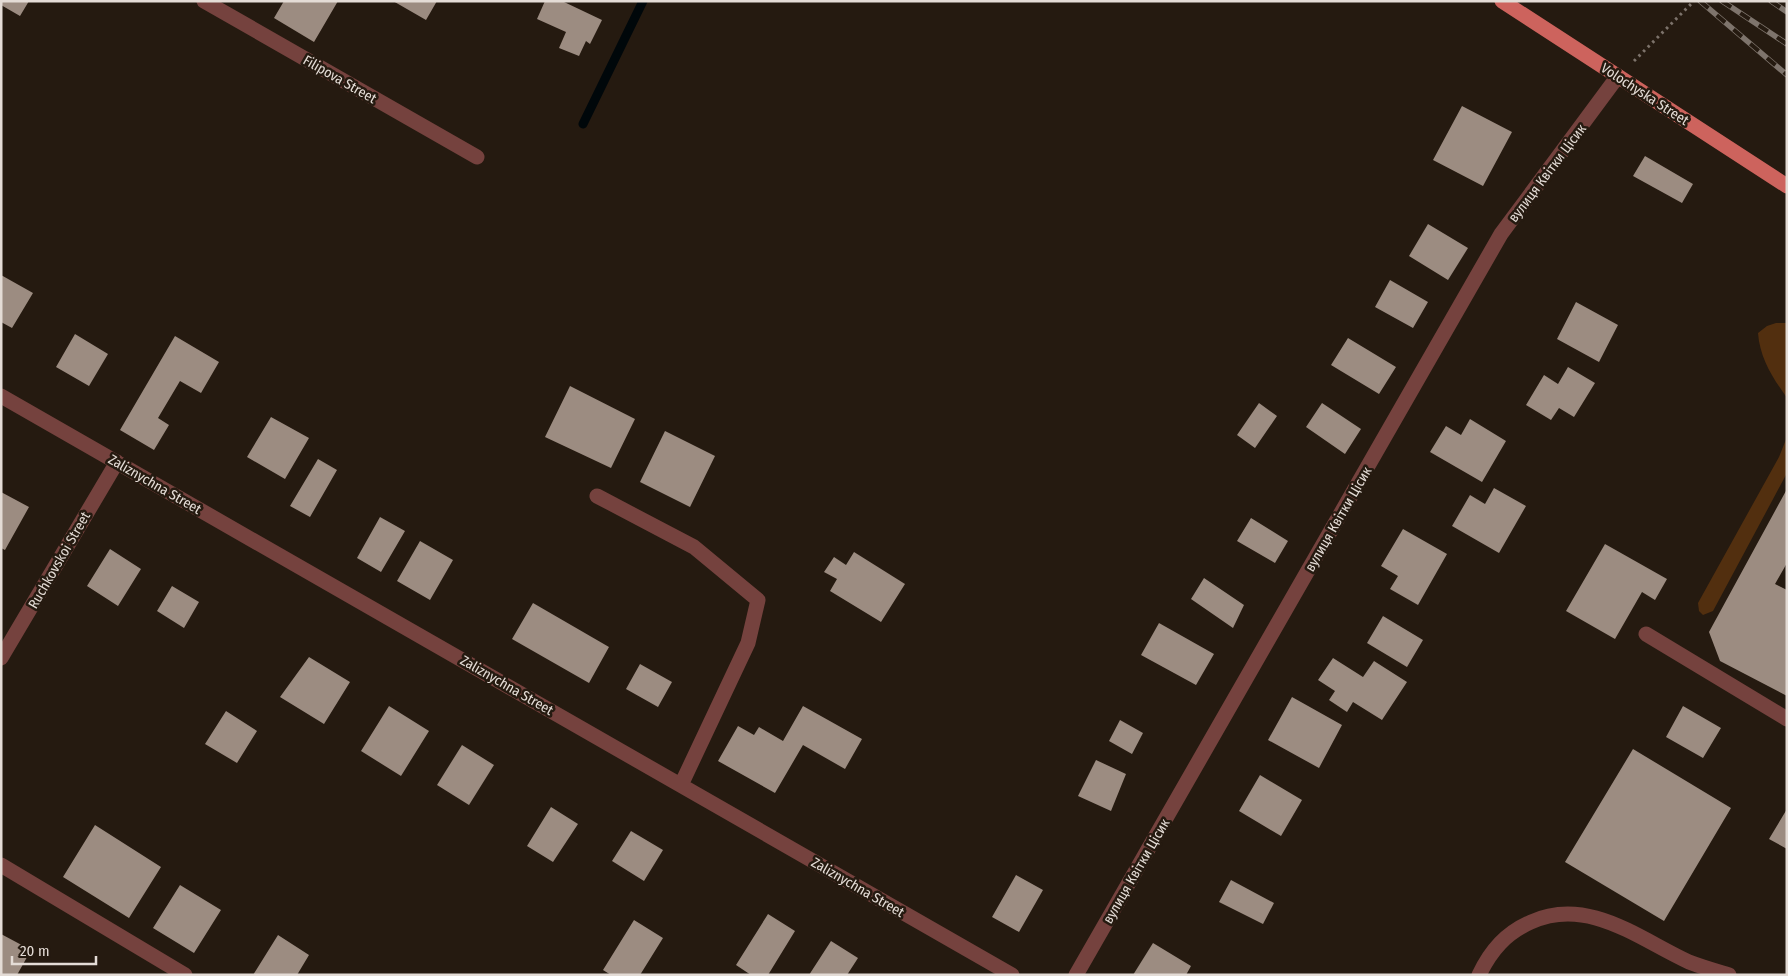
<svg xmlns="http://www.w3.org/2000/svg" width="1788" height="976" font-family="'Fira Sans Condensed',sans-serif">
	<rect width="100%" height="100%" fill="#251a10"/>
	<!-- green -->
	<path fill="#522f0f" d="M1776 323H1787V398C1773 378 1760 359 1758 333L1767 326Z
		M1787 437V473L1713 611 1703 615 1699 611 1698 603 1779 457Z"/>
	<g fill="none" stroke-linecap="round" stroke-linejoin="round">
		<!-- stream -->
		<path stroke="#00070a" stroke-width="9" d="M583 124 643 1"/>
	</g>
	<!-- building -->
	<path fill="#9c8c81" d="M1 1H29L20 16 1 5Z
		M284 1H338L314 42 274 18Z
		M393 1H437L426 20Z
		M545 1H562L602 20 590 44 586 41 579 56 559 48 566 32 537 19Z
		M1462 106 1512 132 1483 186 1433 160Z
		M1645 156 1693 184 1682 203 1633 176Z
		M1428 224 1468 248 1448 280 1409 256Z
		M1 275 33 293 12 328 1 322Z
		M1390 280 1428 302 1413 328 1375 307Z
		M1576 302 1618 325 1599 362 1557 339Z
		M75 334 108 354 89 386 56 367Z
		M175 336 219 362 201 393 180 381 158 418 169 425 154 450 120 430Z
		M1348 338 1396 367 1379 394 1331 365Z
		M1568 367 1595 383 1574 417 1559 408 1551 420 1526 405 1544 375 1558 384Z
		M570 386 635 419 611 468 545 437Z
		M1259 403 1277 416 1255 448 1237 435Z
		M1322 403 1361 429 1345 454 1306 427Z
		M271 417 309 438 285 479 247 457Z
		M1470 419 1506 441 1482 482 1430 452 1446 426 1461 435Z
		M665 431 715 456 690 507 640 482Z
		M318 459 337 470 310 517 290 506Z
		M1494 488 1526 506 1499 553 1452 526 1470 495 1485 504Z
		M1787 489V563L1775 584 1787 590V696L1720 661 1709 632Z
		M1 492 29 507 5 550 1 548Z
		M380 517 405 531 381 572 357 558Z
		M1251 518 1288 541 1275 563 1237 541Z
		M1403 529 1447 554 1418 605 1390 589 1398 576 1381 566Z
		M420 541 453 560 430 600 397 581Z
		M1605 544 1667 579 1655 600 1642 592 1615 639 1566 611Z
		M110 549 141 569 118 606 87 586Z
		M854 552 905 584 881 622 830 591 837 579 824 572 834 557 846 565Z
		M1204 578 1244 605 1233 628 1191 599Z
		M172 586 199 602 184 628 157 611Z
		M533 603 609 647 589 683 512 639Z
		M1383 616 1423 640 1407 667 1367 643Z
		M1159 623 1214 654 1196 685 1141 655Z
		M309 657 350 682 324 724 280 697Z
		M1333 658 1363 677 1374 661 1407 682 1382 720 1353 702 1347 712 1329 700 1335 691 1318 680Z
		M640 664 672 682 658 707 626 689Z
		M1292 697 1342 725 1319 768 1268 740Z
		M389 706 429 731 401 776 361 751Z
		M803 706 862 739 845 769 803 745 775 793 718 761 738 726 754 735 759 727 783 741Z
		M1683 706 1721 728 1703 758 1666 737Z
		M226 711 257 731 237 763 205 744Z
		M1120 720 1143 733 1132 754 1109 741Z
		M462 745 494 765 469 805 437 785Z
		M1633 749 1731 808 1664 921 1565 862Z
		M1096 760 1126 774 1111 811 1078 796Z
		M1260 775 1302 800 1281 836 1239 811Z
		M551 807 578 824 553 862 527 846Z
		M1787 809V849L1769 839Z
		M95 825 161 867 129 918 63 877Z
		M631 831 663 850 644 881 612 861Z
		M1016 875 1043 890 1019 932 992 917Z
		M1231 880 1274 903 1263 924 1219 902Z
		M180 885 221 910 194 953 153 928Z
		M768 914 795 931 768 975H751L736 965Z
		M634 920 663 938 640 975H611L603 970Z
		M1 934 31 950 17 975H1Z
		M278 935 309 955 297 975H253Z
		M831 941 858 958 847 975H809Z
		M1153 943 1191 966 1186 975H1133Z"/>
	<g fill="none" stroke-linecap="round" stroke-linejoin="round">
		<!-- path -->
		<path stroke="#7d736b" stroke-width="3" stroke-dasharray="2.5 4" stroke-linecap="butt" d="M1634 61 1694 1"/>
		<!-- minor -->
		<path stroke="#75423e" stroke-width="15" d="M204 1 477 157
			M1 396 1012 975
			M597 496 694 547 758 600 748 643 681 785
			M1646 634 1787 719
			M1 658 117 462
			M1 865 185 975
			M1076 975 1501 234 1618 76
			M1479 975C1491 950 1506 933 1531 922 1588 896 1639 939 1689 962 1702 967 1716 971 1729 975"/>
		<!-- major -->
		<path stroke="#cd635d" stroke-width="15" d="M1502 1 1787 186"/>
		<!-- rail casing -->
		<g stroke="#7e746c" stroke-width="5.5">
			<path id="rail" d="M1700 1 1787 75
				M1722 1 1787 44
				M1771 1 1787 12"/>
		</g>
		<!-- rail -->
		<use href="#rail" stroke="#251a10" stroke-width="4" stroke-dasharray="11" stroke-linecap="butt"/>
	</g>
	<g text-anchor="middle" stroke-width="5" stroke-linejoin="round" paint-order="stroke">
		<!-- street labels -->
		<g font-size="14" fill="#e4dcd6" stroke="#251a10">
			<text transform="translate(340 79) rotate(30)" y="5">Filipova Street</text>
			<text transform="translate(1645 94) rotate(33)" y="5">Volochyska Street</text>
			<text transform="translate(1547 173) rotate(-53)" y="5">вулиця Квітки Цісик</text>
			<text transform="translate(155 484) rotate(30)" y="5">Zaliznychna Street</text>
			<text transform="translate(1338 519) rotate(-60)" y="5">вулиця Квітки Цісик</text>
			<text transform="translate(59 560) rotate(-60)" y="5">Ruchkovskoi Street</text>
			<text transform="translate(507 685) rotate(30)" y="5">Zaliznychna Street</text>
			<text transform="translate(1136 871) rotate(-60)" y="5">вулиця Квітки Цісик</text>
			<text transform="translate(858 887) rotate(30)" y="5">Zaliznychna Street</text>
		</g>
	</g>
	<!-- border -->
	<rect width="1788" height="976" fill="none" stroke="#e4dcd6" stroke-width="5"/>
	<!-- scale -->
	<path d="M12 956v8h84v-8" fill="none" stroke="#e4dcd6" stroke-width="2.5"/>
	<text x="20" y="956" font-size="15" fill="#e4dcd6" stroke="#251a10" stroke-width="4" paint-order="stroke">20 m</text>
</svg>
